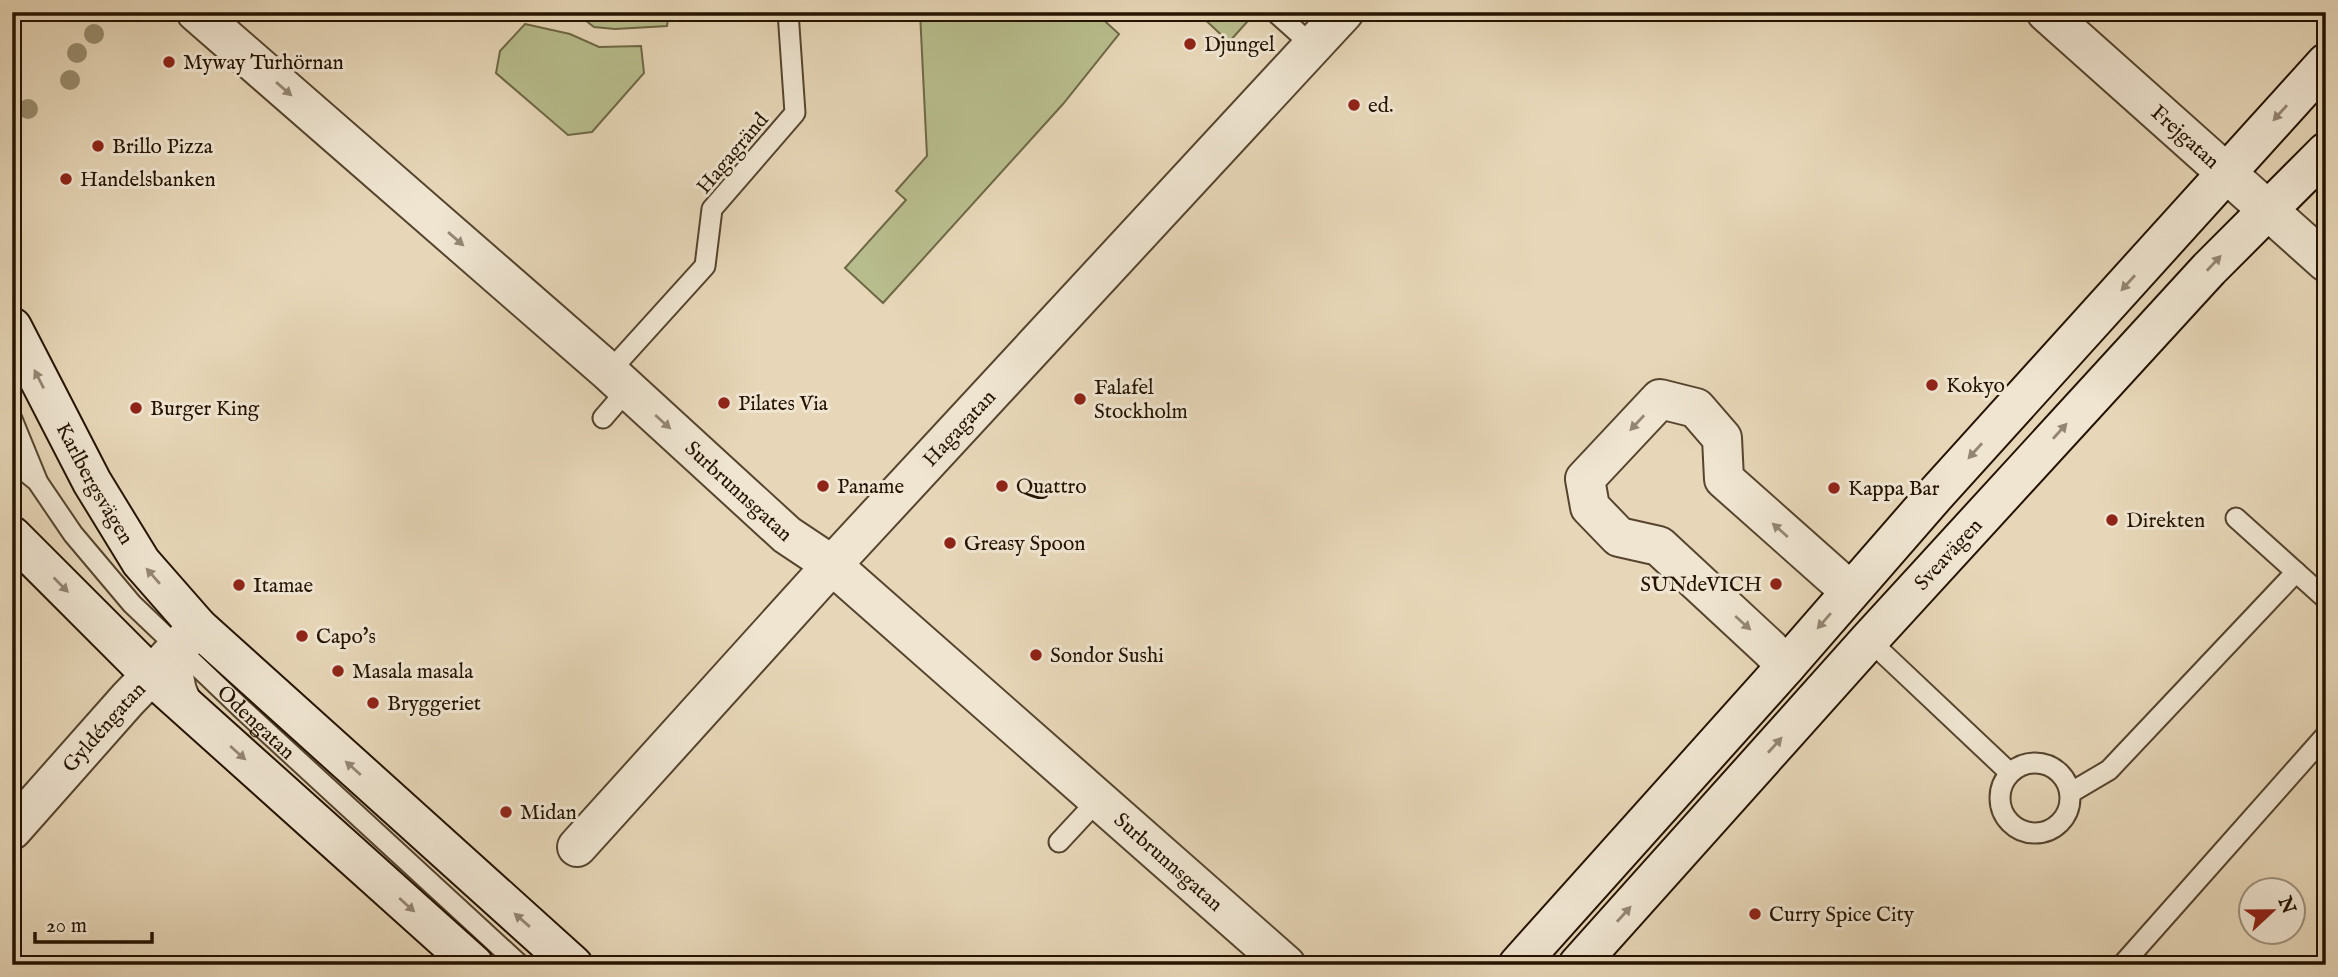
<svg xmlns="http://www.w3.org/2000/svg" width="2338" height="977" font-family="'IM FELL English',serif">
	<rect width="100%" height="100%" fill="#e7d7b8"/>
	<filter id="stains"><feTurbulence type="fractalNoise" baseFrequency=".00286" numOctaves="4"/><feColorMatrix values="0 0 0 0 .2 0 0 0 0 .09 0 0 0 0 .02 0 0 0 .5 -.17"/></filter>
	<radialGradient id="worn" r=".72"><stop offset=".6" stop-color="#630" stop-opacity="0"/><stop offset="1" stop-color="#630" stop-opacity=".3"/></radialGradient>
	<!-- green -->
	<path fill="#b8bd8d" stroke="#6e6846" stroke-width="2" d="M553 12H669L667 26 615 29 594 27 581 17Z
		M920 12H1095L1119 34 1063 104 883 303 845 268 906 200 896 191 927 156Z
		M1204 12H1256L1229 42 1201 16Z
		M525 24 570 34 599 47 641 46 644 73 592 132 568 135 496 73 500 51Z"/>
	<g fill="none" stroke-linecap="round" stroke-linejoin="round">
		<!-- lane casing -->
		<g stroke="#56442e" stroke-width="23">
			<g id="lane">
				<path d="M1275 12 1313 46"/>
				<path d="M609 372 705 266 712 209 795 113 788 12"/>
				<path d="M603 418 628 389"/>
				<path d="M12 419 37 480"/>
				<path id="s1" d="M12 461 37 481 73 534 132 604 243 710 520 965"/>
				<path d="M2236 518 2326 599"/>
				<path d="M1869 640 2010 773"/>
				<path d="M178 648 186 688 193 704"/>
				<circle cx="2035" cy="798" r="35"/>
				<path d="M2070 793 2109 770 2296 572"/>
				<path d="M1059 842 1098 800"/>
				<path d="M2122 965 2326 735"/>
			</g>
		</g>
		<!-- street casing -->
		<g stroke="#56442e" stroke-width="42">
			<g id="street">
				<path id="s2" d="M196 12 609 372 787 535 832 565 1286 965"/>
				<path id="s3" d="M2046 12 2326 262"/>
				<path d="M1786 666 1770 649 1659 546 1619 537 1590 507 1585 479 1660 399 1696 408 1722 438 1724 479 1850 591"/>
				<path id="s4" d="M12 830 128 699 198 627"/>
				<path id="s5" d="M577 847 832 565 1344 12"/>
			</g>
		</g>
		<!-- secondary casing -->
		<g stroke="#251300" stroke-width="42">
			<g id="secondary">
				<path id="s6" d="M12 327 92 482 141 562 198 627 573 965"/>
				<path d="M12 536 151 675 474 965"/>
				<path d="M1518 965 1786 666 1935 495 2326 63"/>
				<path id="s7" d="M1578 965 1869 640 2209 269 2326 152"/>
			</g>
		</g>
		<!-- lane -->
		<use href="#lane" stroke="#efe5d1" stroke-width="19"/>
		<!-- street -->
		<use href="#street" stroke="#efe5d1" stroke-width="38"/>
		<!-- secondary -->
		<use href="#secondary" stroke="#efe5d1" stroke-width="38"/>
	</g>
	<!-- trees -->
	<g fill="#988c6e">
		<circle cx="94" cy="34" r="10"/>
		<circle cx="77" cy="53" r="10"/>
		<circle cx="70" cy="80" r="10"/>
		<circle cx="28" cy="109" r="10"/>
	</g>
	<!-- one-way arrows -->
	<defs><path id="oneway-solid" d="M-6-.8H1V-3.2L6.5 0L1 3.2V.8H-6Z" transform="scale(1.75)"/></defs>
	<g fill="#948673">
		<use href="#oneway-solid" transform="translate(284 89) rotate(41)"/>
		<use href="#oneway-solid" transform="translate(2280 113) rotate(132)"/>
		<use href="#oneway-solid" transform="translate(456 239) rotate(41)"/>
		<use href="#oneway-solid" transform="translate(2214 263) rotate(-47)"/>
		<use href="#oneway-solid" transform="translate(2128 283) rotate(132)"/>
		<use href="#oneway-solid" transform="translate(39 379) rotate(-117)"/>
		<use href="#oneway-solid" transform="translate(663 422) rotate(42)"/>
		<use href="#oneway-solid" transform="translate(1637 423) rotate(133)"/>
		<use href="#oneway-solid" transform="translate(2060 431) rotate(-48)"/>
		<use href="#oneway-solid" transform="translate(1975 451) rotate(132)"/>
		<use href="#oneway-solid" transform="translate(1780 530) rotate(-138)"/>
		<use href="#oneway-solid" transform="translate(153 576) rotate(-131)"/>
		<use href="#oneway-solid" transform="translate(61 585) rotate(45)"/>
		<use href="#oneway-solid" transform="translate(1824 621) rotate(131)"/>
		<use href="#oneway-solid" transform="translate(1743 623) rotate(42)"/>
		<use href="#oneway-solid" transform="translate(1775 745) rotate(-48)"/>
		<use href="#oneway-solid" transform="translate(238 753) rotate(42)"/>
		<use href="#oneway-solid" transform="translate(353 768) rotate(-138)"/>
		<use href="#oneway-solid" transform="translate(407 905) rotate(42)"/>
		<use href="#oneway-solid" transform="translate(1624 914) rotate(-48)"/>
		<use href="#oneway-solid" transform="translate(522 920) rotate(-139)"/>
	</g>
	<!-- markers -->
	<g fill="#8f2418" stroke="#efe5d1" stroke-width="2.5">
		<circle cx="1190" cy="44" r="7"/>
		<circle cx="169" cy="62" r="7"/>
		<circle cx="1354" cy="105" r="7"/>
		<circle cx="98" cy="146" r="7"/>
		<circle cx="66" cy="179" r="7"/>
		<circle cx="1932" cy="385" r="7"/>
		<circle cx="1080" cy="399" r="7"/>
		<circle cx="724" cy="403" r="7"/>
		<circle cx="136" cy="408" r="7"/>
		<circle cx="823" cy="486" r="7"/>
		<circle cx="1002" cy="486" r="7"/>
		<circle cx="1834" cy="488" r="7"/>
		<circle cx="2112" cy="520" r="7"/>
		<circle cx="950" cy="543" r="7"/>
		<circle cx="1776" cy="584" r="7"/>
		<circle cx="239" cy="585" r="7"/>
		<circle cx="302" cy="636" r="7"/>
		<circle cx="1036" cy="655" r="7"/>
		<circle cx="338" cy="671" r="7"/>
		<circle cx="373" cy="703" r="7"/>
		<circle cx="506" cy="812" r="7"/>
		<circle cx="1755" cy="914" r="7"/>
	</g>
	<g text-anchor="middle" stroke-width="6" stroke-linejoin="round" paint-order="stroke">
		<!-- poi labels -->
		<g font-size="21" fill="#251300" stroke="#efe5d1" text-anchor="start">
			<text x="1204" y="51">Djungel</text>
			<text x="183" y="69">Myway Turhörnan</text>
			<text x="1368" y="112">ed.</text>
			<text x="112" y="153">Brillo Pizza</text>
			<text x="80" y="186">Handelsbanken</text>
			<text x="1946" y="392">Kokyo</text>
			<text x="1094" y="394">Falafel<tspan x="1094" dy="24">Stockholm</tspan></text>
			<text x="738" y="410">Pilates Via</text>
			<text x="150" y="415">Burger King</text>
			<text x="837" y="493">Paname</text>
			<text x="1016" y="493">Quattro</text>
			<text x="1848" y="495">Kappa Bar</text>
			<text x="2126" y="527">Direkten</text>
			<text x="964" y="550">Greasy Spoon</text>
			<text x="1762" y="591" text-anchor="end">SUNdeVICH</text>
			<text x="253" y="592">Itamae</text>
			<text x="316" y="643">Capo's</text>
			<text x="1050" y="662">Sondor Sushi</text>
			<text x="352" y="678">Masala masala</text>
			<text x="387" y="710">Bryggeriet</text>
			<text x="520" y="819">Midan</text>
			<text x="1769" y="921">Curry Spice City</text>
		</g>
		<!-- street labels -->
		<g font-size="21" fill="#251300" stroke="#efe5d1">
			<text dy="7" stroke="none"><textPath href="#s3" startOffset="187">Frejgatan</textPath></text>
			<text transform="translate(732 153) rotate(-50)" y="7">Hagagränd</text>
			<text dy="7" stroke="none"><textPath href="#s5" startOffset="567">Hagagatan</textPath></text>
			<text dy="7" stroke="none"><textPath href="#s6" startOffset="177">Karlbergsvägen</textPath></text>
			<text dy="7" stroke="none"><textPath href="#s2" startOffset="724">Surbrunnsgatan</textPath></text>
			<text dy="7" stroke="none"><textPath href="#s7" startOffset="553">Sveavägen</textPath></text>
			<text dy="7" stroke="none"><textPath href="#s1" startOffset="359">Odengatan</textPath></text>
			<text dy="7" stroke="none"><textPath href="#s4" startOffset="138">Gyldéngatan</textPath></text>
			<text dy="7" stroke="none"><textPath href="#s2" startOffset="1292">Surbrunnsgatan</textPath></text>
		</g>
	</g>
	<!-- margin -->
	<rect width="2338" height="977" fill="none" stroke="#e7d7b8" stroke-width="42"/>
	<rect x="14" y="14" width="2310" height="949" fill="none" stroke="#251300" stroke-width="3.5"/>
	<rect x="21" y="21" width="2296" height="935" fill="none" stroke="#251300" stroke-width="2"/>
	<!-- north arrow -->
	<g transform="translate(2272 911) rotate(68)"><circle r="33" fill="#efe5d1" stroke="#9e917d" stroke-width="2"/>
	<path d="M0-5L12 26L0 18L-12 26Z" fill="#8f2418"/>
	<text y="-10" font-size="19" font-weight="bold" text-anchor="middle" fill="#251300">N</text>
	</g>
	<!-- scale -->
	<path d="M35 932v10h117v-10" fill="none" stroke="#251300" stroke-width="3.5"/>
	<text x="46" y="932" font-size="21" fill="#251300" stroke="#efe5d1" stroke-width="5" paint-order="stroke">20 m</text>
	<rect width="100%" height="100%" filter="url(#stains)"/>
	<rect width="100%" height="100%" fill="url(#worn)"/>
</svg>
